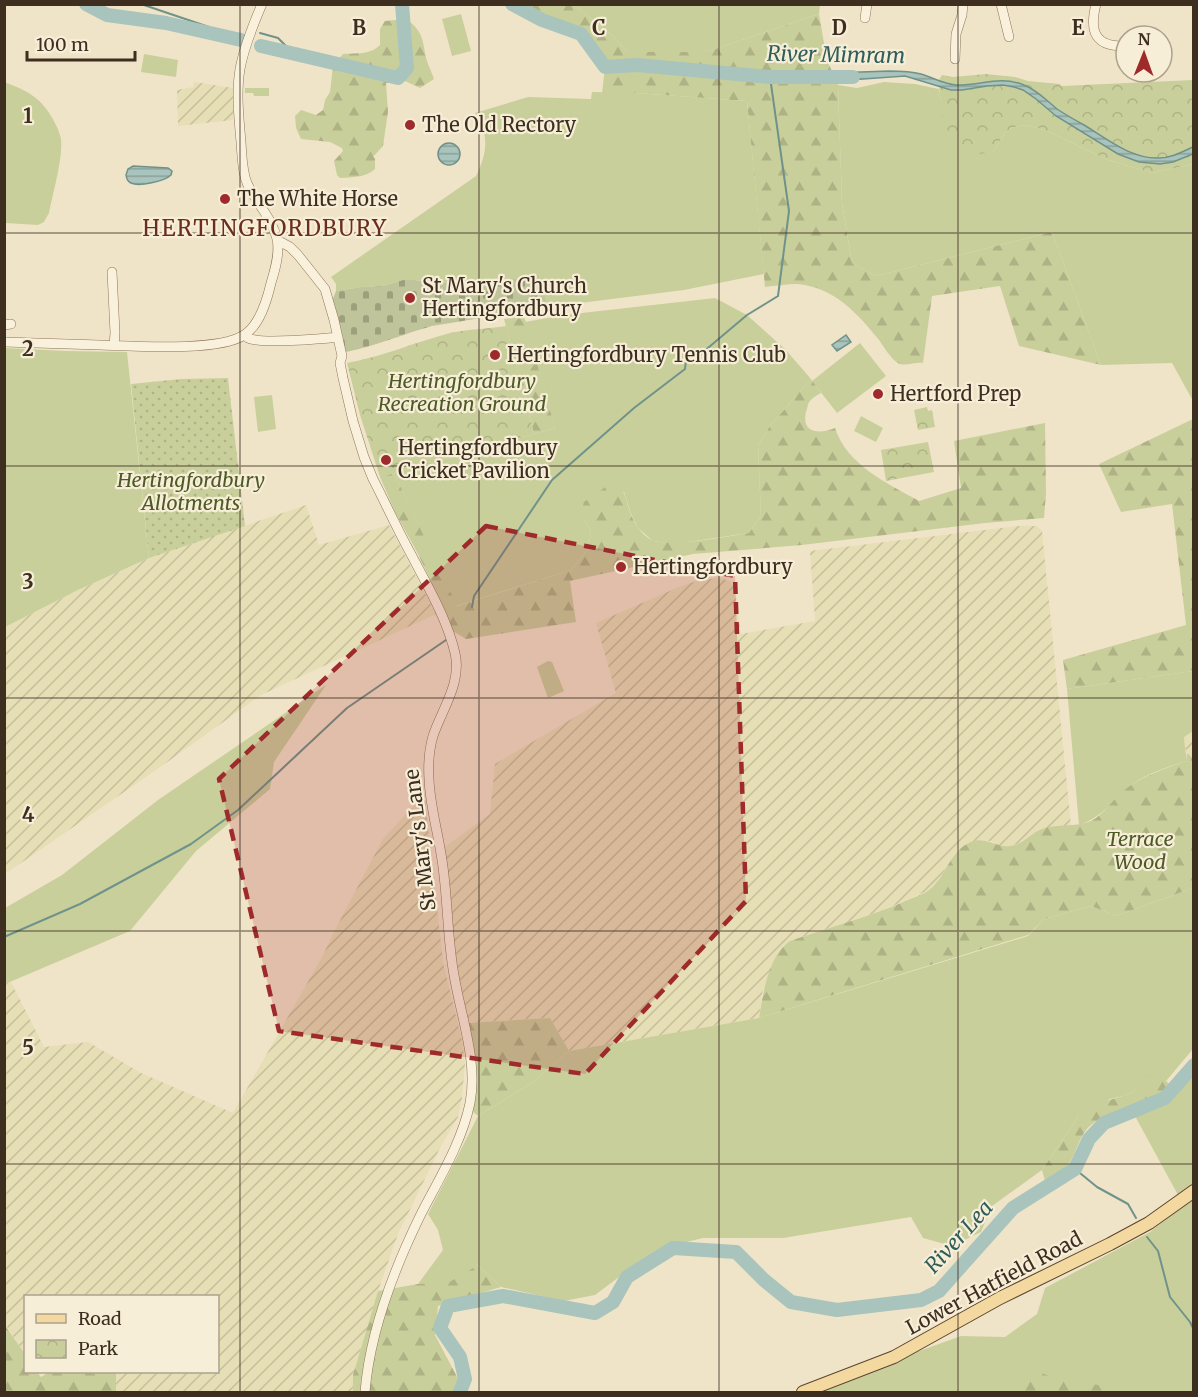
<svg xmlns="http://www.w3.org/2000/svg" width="1198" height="1397" font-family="Merriweather,serif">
	<defs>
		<pattern id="farmland-furrows" width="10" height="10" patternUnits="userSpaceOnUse" patternTransform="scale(1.5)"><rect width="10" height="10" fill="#e6deb5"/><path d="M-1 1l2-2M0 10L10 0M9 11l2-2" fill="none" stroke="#c6bf9b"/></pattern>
		<pattern id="forest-firs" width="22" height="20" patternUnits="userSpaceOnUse" patternTransform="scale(1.5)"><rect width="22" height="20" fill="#c9cf9b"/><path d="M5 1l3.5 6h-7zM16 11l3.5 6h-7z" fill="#aeb285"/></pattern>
		<pattern id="cemetery-stones" width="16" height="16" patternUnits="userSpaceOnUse" patternTransform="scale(1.5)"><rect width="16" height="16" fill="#bfc49a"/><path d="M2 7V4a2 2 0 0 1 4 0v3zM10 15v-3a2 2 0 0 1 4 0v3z" fill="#9ca07d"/></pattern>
		<pattern id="park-crowns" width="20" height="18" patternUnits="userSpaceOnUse" patternTransform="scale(1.5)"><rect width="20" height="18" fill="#c9cf9b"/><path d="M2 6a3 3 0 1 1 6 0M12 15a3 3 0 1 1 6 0" fill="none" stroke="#aeb285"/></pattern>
		<pattern id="garden-dots" width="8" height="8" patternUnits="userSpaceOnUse" patternTransform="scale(1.5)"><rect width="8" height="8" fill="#c9cf9b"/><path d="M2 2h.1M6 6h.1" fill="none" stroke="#aeb285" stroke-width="1.8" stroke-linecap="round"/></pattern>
		<pattern id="water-rules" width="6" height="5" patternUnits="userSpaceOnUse" patternTransform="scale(1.5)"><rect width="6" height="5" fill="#a9c4bc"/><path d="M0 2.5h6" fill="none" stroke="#8ba098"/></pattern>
	</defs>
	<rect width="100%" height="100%" fill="#f0e4c8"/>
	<!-- farmland -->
	<path fill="url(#farmland-furrows)" d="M194 82 233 88V120L178 126 177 90 193 87Z
		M306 505 319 545 389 525 436 614 261 695 159 768 5 874V627L78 590 149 558Z
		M1019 526H1037L1042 531 1071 826H1058L1033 834 1021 842 1012 846H1000L990 841 979 840 954 854 937 883 927 891 881 911 790 941 783 946 773 964 767 978 762 994 759 1018 569 1051 550 1018 469 1023 455 955 445 847 490 814 495 764 616 693 596 623 679 587 696 581 719 578 730 581 735 589 741 634 815 621 810 551Z
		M1193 731V758L1187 753 1184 745V737Z
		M425 799 443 962 462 1041 465 1063 462 1098 458 1117 441 1146 398 1234 378 1291 353 1375V1392H116V1372H218V1296H26L25 1354 5 1324 4 984 11 982 44 1047 88 1042 141 1073 233 1113 321 959 337 926 383 839 417 802Z"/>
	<!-- grass -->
	<path fill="#c9cf9b" d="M574 5H820L819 14 706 52H627L614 37Z
		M461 14 471 51 452 56 442 19Z
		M144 54 178 60 176 77 141 72Z
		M4 82C15 86 28 91 37 99 47 107 59 127 61 139 63 158 53 193 49 213L44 222 38 225 5 223Z
		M884 82 915 84 939 89 946 132 993 152 1005 133 1011 128 1027 125 1050 132 1105 159 1152 173 1193 164 1194 307 1192 322H1194L1193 401 1172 363 1101 365 1052 232 876 276 852 263 842 203 838 85 857 88Z
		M245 88H269V96H254L253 93H245Z
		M592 92 635 93 747 101 764 274 684 290 548 307 539 275 495 282 467 283H434L415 280H403L383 286 362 287 336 291V284L331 277 476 176C487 154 490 135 475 113L528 97 591 99Z
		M715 298 747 315 785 349 811 379 770 426 758 446 761 516 749 533 674 544 653 541 638 528 631 514 624 492 584 519 591 532 588 549 571 570 456 606 394 473 534 434 555 428 525 322 564 315Z
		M860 343 886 376 837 413 812 381Z
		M4 348 67 351 127 352 149 558 78 590 5 627Z
		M272 395 276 429 258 432 254 397Z
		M861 416 883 428 876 442 854 431Z
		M548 661 552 662 564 691 548 698 537 667Z
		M1193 671V731L1184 737C1184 746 1187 753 1186 761 1168 767 1148 773 1133 784 1115 798 1102 818 1079 825L1067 689Z
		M326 685 274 762 270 789 196 851 130 931 5 984V908L62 875 158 800Z
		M1193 888V1049L1166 1081 1156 1071 1133 1092 1123 1096 1110 1099 1078 1117 1042 1170 992 1206 981 1232 952 1246 923 1238 911 1217 783 1238H703L670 1246 623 1274 595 1295 564 1301 501 1287 478 1265 449 1286 418 1284 443 1250 438 1230 428 1214 478 1116 533 1082 569 1051 759 1018 1028 936 1044 919 1091 906 1116 916Z
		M1193 1073V1184L1178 1195 1135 1116 1170 1101 1181 1089Z
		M1193 1198V1392H820L911 1354 961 1336 1005 1337 1037 1314 1045 1288 1150 1232Z"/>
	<!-- forest -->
	<path fill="url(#forest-firs)" d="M513 5H574L614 37 627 52H706L819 14 827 60 838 85 842 203 852 263 876 276 1052 232 1101 365 1019 346 1000 286 932 296 923 363C916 362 907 366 900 364 892 361 884 347 879 340 857 313 834 287 797 284 787 284 775 286 765 287L747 101 635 93H602L605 67 581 34 546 22Z
		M406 19C425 32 422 42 427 61 429 67 432 73 434 79L420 88 405 81 386 83 388 112 383 146 373 157 375 158V169C365 178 353 177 340 178L337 175 334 161 343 151 342 148 330 142 301 139 296 128 295 116 301 110 316 115 323 110 325 100 330 92 333 66 343 54C356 53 370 55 380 45V29L385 21Z
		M524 316 555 428 534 434 504 319Z
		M811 379 821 393C817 395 812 398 809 402 808 404 807 409 806 412 801 434 820 434 835 428 847 465 887 483 919 501L961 488 954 441 1045 423 1046 493 1044 518 985 523 802 545 693 554 570 581 576 622 466 639 451 630 445 611 417 552 395 512 380 477 394 473 457 606 571 570 588 549 591 532 584 519 582 509 584 502 611 483C626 489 625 497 630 512 634 523 641 535 652 540 668 548 729 536 749 533L761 516 758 446 770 426Z
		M1193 419V671L1067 689 1063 660 1186 625 1172 504 1121 512 1099 464Z
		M1187 753 1193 758V888L1116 916 1091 906 1044 919 1028 935 759 1018C763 994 768 956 790 941 827 928 865 918 901 903 909 899 919 896 926 892 946 880 948 851 971 842 986 836 996 848 1010 846 1022 845 1031 833 1042 829 1058 823 1075 828 1091 821 1103 815 1111 802 1121 793 1139 777 1163 769 1186 761Z
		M550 1018 569 1051 533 1082 478 1116 472 1111 469 1023Z
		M1156 1070 1170 1085C1167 1088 1163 1093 1160 1095 1139 1110 1110 1108 1091 1125 1077 1137 1077 1156 1065 1169 1060 1175 1052 1177 1045 1181L1042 1170 1078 1117 1092 1105 1123 1096 1133 1092Z
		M478 1265 501 1287 438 1306 435 1335 465 1392H353V1375L378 1291 418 1284 448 1283Z
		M4 1324 25 1354 26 1372H37L41 1377 49 1372H116V1392H5Z
		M1031 1368 1051 1377 1098 1385 1107 1392H1007L1005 1385Z"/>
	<!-- cemetery -->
	<path fill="url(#cemetery-stones)" d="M539 275 548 307 432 326C403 334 376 346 346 352L332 301 336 291 362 287 383 286 403 280H415L434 283H467L495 282Z"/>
	<!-- park -->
	<path fill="url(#park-crowns)" d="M986 74 1015 77 1028 81 1060 84 1061 86 1193 80V164L1152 173 1105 159 1050 132 1027 125 1011 128 1005 133 993 152C939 162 945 128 939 87V80L942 75 953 77Z
		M506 326 534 434 380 477 360 415 347 363C382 357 415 342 450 333 468 329 488 329 506 326Z
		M927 407 928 411 932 410 935 427 918 430 914 410Z
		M928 442 934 472 886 481 881 450Z"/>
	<!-- garden -->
	<path fill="url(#garden-dots)" d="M228 378 245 526 149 558 131 384 181 379Z"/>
	<!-- water -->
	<path fill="url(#water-rules)" stroke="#6f938a" stroke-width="1.5" d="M889 71C899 71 910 71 921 74 932 77 943 84 956 85 979 86 1000 75 1024 85 1037 90 1046 100 1057 109 1066 115 1075 120 1084 125 1107 139 1131 159 1159 158 1171 158 1182 152 1193 147V154L1173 162 1160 164 1139 162 1118 154 1056 116 1036 99 1023 90 1014 87 1003 85 987 86 962 90H951L905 76 836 81 832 73Z
		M438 154a11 11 0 1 1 22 0a11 11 0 1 1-22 0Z
		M133 166 168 168 172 171 171 175C165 181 139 187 131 183 127 181 127 179 126 175L128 169Z
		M846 335 851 342 837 351 832 345Z"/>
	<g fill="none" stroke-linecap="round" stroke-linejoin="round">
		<!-- stream -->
		<path stroke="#6f938a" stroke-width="2" d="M141 4 209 27
			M260 33 278 38 294 54
			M472 607 474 596 552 480 634 408 685 369 686 360 696 358 747 315 778 296 789 211 770 77
			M4 937 80 904 191 844 238 810 347 708 446 640
			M1075 1169 1097 1187 1128 1204 1136 1218
			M1147 1237 1158 1251 1170 1297 1190 1322 1194 1330"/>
		<!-- river -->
		<path stroke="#a9c4bc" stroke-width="14" d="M86 4 107 15 166 23 241 40
			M512 4 542 20 581 34 605 67 637 65 770 77H853
			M261 46 398 78 407 68 402 4
			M460 1392 465 1379 460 1357 440 1328 448 1306 503 1296 595 1313 613 1302 627 1277 673 1248 736 1252 764 1280 791 1302 837 1310 921 1300 939 1291 1013 1208 1075 1169 1089 1139 1104 1123 1165 1098 1194 1065"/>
		<!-- minor casing -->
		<g stroke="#8d765c" stroke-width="10">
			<path id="minor" d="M1001 4 1009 37
				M1096 4C1089 32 1095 47 1126 46
				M865 18 867 4
				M955 59 956 34 962 15 963 4
				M277 240 290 247 298 255 325 289 334 320 342 356 340 363 343 378 353 421 364 457 373 479C386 504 398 531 412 556 428 587 447 619 455 653 462 683 442 709 433 736 429 750 428 764 429 779 430 806 438 832 442 860 448 898 447 937 454 975 461 1017 478 1061 470 1103 462 1142 439 1179 421 1214 394 1269 370 1330 365 1392
				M112 272 115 333 114 346
				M4 325 11 324
				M245 335C246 336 247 337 248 338 260 344 322 339 338 337
				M4 342C36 343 68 344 100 345 132 346 219 352 244 335 260 325 267 300 271 283 275 270 280 253 277 239 272 217 255 202 247 183 242 171 242 155 241 142 239 119 236 93 240 69 244 47 253 25 262 4"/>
		</g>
		<!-- major casing -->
		<g stroke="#5b4430" stroke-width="14">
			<path id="major" d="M803 1392 894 1357 1000 1298 1110 1244 1149 1223 1194 1191"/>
		</g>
		<!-- minor -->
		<use href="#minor" stroke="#faf1dc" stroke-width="9"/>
		<!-- major -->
		<use href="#major" stroke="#f3d9a0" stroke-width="12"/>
	</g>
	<!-- marked area -->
	<path fill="#9e2a2b" fill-opacity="0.2" stroke="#9e2a2b" stroke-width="4.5" stroke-dasharray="12 8" stroke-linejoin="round" d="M486 526 735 576 746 901 585 1074 279 1031 219 779Z"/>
	<!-- grid -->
	<path fill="none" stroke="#3d2e20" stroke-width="1.5" stroke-opacity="0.55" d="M240 4V1392M479 4V1392M719 4V1392M958 4V1392M4 233H1194M4 466H1194M4 698H1194M4 931H1194M4 1164H1194"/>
	<!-- markers -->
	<g fill="#9e2a2b" stroke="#f7eed8" stroke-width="2">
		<circle cx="410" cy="125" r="6"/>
		<circle cx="225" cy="199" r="6"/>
		<circle cx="410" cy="298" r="6"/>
		<circle cx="495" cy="355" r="6"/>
		<circle cx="878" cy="394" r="6"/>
		<circle cx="386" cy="460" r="6"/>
		<circle cx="621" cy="567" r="6"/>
	</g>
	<g text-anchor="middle" stroke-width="4.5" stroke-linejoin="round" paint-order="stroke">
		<!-- poi labels -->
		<g font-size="20" fill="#3d2e20" stroke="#f7eed8" text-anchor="start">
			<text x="422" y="132">The Old Rectory</text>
			<text x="237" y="206">The White Horse</text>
			<text x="422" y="293">St Mary's Church<tspan x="422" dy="23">Hertingfordbury</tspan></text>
			<text x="507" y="362">Hertingfordbury Tennis Club</text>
			<text x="890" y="401">Hertford Prep</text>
			<text x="398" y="455">Hertingfordbury<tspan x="398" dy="23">Cricket Pavilion</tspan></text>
			<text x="633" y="574">Hertingfordbury</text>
		</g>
		<!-- park labels -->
		<g font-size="20" font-style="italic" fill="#4d5a26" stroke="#f7eed8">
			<text x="462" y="388">Hertingfordbury<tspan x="462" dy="23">Recreation Ground</tspan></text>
			<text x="191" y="487">Hertingfordbury<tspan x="191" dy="23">Allotments</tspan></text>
			<text x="1140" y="846">Terrace<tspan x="1140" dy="23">Wood</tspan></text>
		</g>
		<!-- street labels -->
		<g font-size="20" fill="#3d2e20" stroke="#f7eed8">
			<text transform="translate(420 840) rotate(-97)" y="7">St Mary's Lane</text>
			<text transform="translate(994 1283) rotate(-28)" y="7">Lower Hatfield Road</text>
		</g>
		<!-- water labels -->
		<g font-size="21" font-style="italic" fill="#2f5d5a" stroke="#f7eed8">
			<text transform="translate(836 55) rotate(1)" y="7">River Mimram</text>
			<text transform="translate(959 1237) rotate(-48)" y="7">River Lea</text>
		</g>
		<!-- quarter labels -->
		<g font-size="22" letter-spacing="1.5" fill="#6b2e1e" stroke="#f7eed8">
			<text x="265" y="236">HERTINGFORDBURY</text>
		</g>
	</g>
	<g font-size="20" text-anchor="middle" font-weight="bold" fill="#3d2e20" stroke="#f7eed8" stroke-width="4.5" stroke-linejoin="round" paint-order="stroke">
		<text x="359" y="35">B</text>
		<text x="599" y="35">C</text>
		<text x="839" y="35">D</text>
		<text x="1078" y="35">E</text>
		<text x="28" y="123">1</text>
		<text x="28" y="356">2</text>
		<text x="28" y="589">3</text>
		<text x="28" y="822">4</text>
		<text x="28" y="1055">5</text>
	</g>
	<!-- border -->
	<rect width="1198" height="1397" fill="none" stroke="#3d2e20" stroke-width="12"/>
	<!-- legend -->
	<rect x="24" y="1295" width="195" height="78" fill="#f7eed8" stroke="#ada18e" stroke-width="1.5"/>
	<rect x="36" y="1314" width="30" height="9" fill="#f3d9a0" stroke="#ada18e" stroke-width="1.5"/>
	<text x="78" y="1325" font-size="18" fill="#3d2e20">Road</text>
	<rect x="36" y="1340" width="30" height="18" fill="url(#park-crowns)" stroke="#ada18e" stroke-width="1.5"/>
	<text x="78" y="1355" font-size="18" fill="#3d2e20">Park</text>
	<!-- north arrow -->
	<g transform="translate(1144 54) rotate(1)"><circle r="28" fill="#f7eed8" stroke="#ada18e" stroke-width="1.5"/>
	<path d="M0-4.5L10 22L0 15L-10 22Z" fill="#9e2a2b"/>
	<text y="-9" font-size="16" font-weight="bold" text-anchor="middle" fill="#3d2e20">N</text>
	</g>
	<!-- scale -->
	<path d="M27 51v9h108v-9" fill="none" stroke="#3d2e20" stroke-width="3"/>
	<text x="36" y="51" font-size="18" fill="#3d2e20" stroke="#f7eed8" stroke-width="4.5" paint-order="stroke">100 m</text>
</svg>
